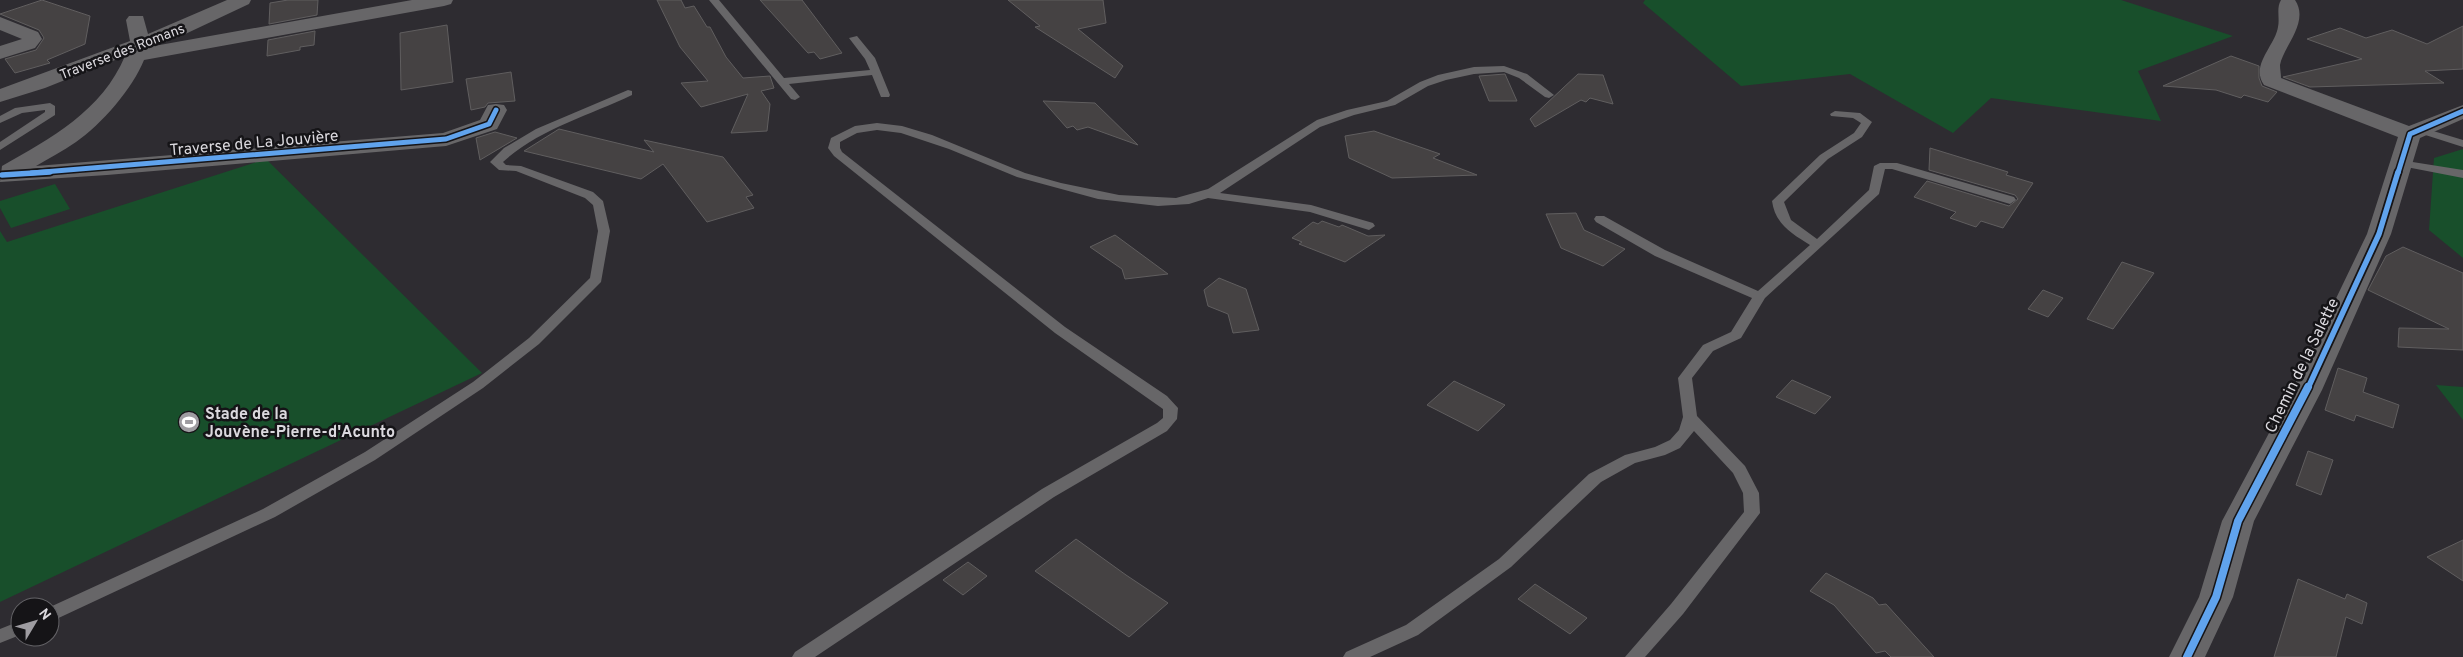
<svg xmlns="http://www.w3.org/2000/svg" width="2463" height="657" font-family="Overpass,sans-serif">
	<rect width="100%" height="100%" fill="#2e2c31"/>
	<!-- green -->
	<path fill="#184f2b" d="M1645 0H2121L2233 36 2138 71 2161 121 1991 98 1953 133 1850 74 1741 86 1643 3Z
		M2463 149V258L2429 230 2434 158Z
		M266 159 482 373 0 602V231L7 242Z
		M55 184 70 209 11 228 0 208V201Z
		M2436 385 2463 387V420Z"/>
	<!-- building -->
	<path fill="#454243" stroke="#605e5f" d="M42 0 90 16 85 44 47 60 50 63 15 73 5 59 36 50 44 38 39 30 0 14Z
		M288 0H318L317 15 269 24 270 3Z
		M657 0H681L685 8 694 6 707 27H710L726 57 743 78 770 76 774 88 761 91 770 104 767 131 731 133 748 94 701 107 681 83 708 81 680 47Z
		M760 0H802L842 53 820 59 814 52 808 53Z
		M1008 0H1103L1106 23 1078 29 1123 66 1115 78 1035 27 1040 26Z
		M447 25 453 82 401 90 400 33Z
		M2463 26V69L2425 71 2444 83 2310 87 2283 77 2362 59 2307 39 2340 28 2366 38 2392 30 2427 44Z
		M315 31 314 45 300 47V50L267 56 268 40Z
		M2231 56 2259 66V78L2262 86 2277 92 2268 102 2244 95 2241 98 2216 90 2163 86Z
		M511 72 515 101 488 103 485 107 471 110 466 79Z
		M1505 74 1517 101H1489L1479 76Z
		M1578 74 1603 75 1613 104 1590 98 1586 102 1581 100 1535 127 1530 119Z
		M1043 101 1095 103 1138 145 1088 127 1077 130 1073 126 1067 128Z
		M559 129 654 152 644 140 723 157 753 195 746 197 754 208 707 222 663 164 641 179 524 151Z
		M1374 131 1440 154 1433 158 1477 175 1392 178 1349 158 1345 136Z
		M495 132 517 138 480 160 476 138Z
		M1930 148 2008 172 2006 175 2033 183 2003 228 1981 221 1976 227 1950 218 1956 212 1914 197 1927 181 2009 206 2018 199 2015 195 1929 170Z
		M1576 213 1584 230 1625 249 1603 266 1561 248 1546 214Z
		M1322 221 1339 227 1342 225 1368 236 1385 235 1345 262 1299 244 1302 242 1292 238 1313 222 1318 224Z
		M1115 235 1168 274 1125 279 1122 269 1090 247Z
		M2403 247 2463 273V350L2398 347 2399 328 2449 329 2368 290 2386 256Z
		M2122 262 2154 273 2113 329 2087 319Z
		M1219 278 1246 289 1259 330 1233 333 1228 314 1208 306 1204 290Z
		M2043 290 2063 298 2048 317 2028 309Z
		M2338 368 2367 378 2363 392 2399 405 2393 428 2356 415 2354 421 2325 410Z
		M1792 380 1831 397 1815 414 1776 397Z
		M1454 381 1505 405 1478 431 1427 405Z
		M2308 451 2333 460 2321 495 2296 485Z
		M1076 539 1126 575 1168 603 1129 637 1035 571Z
		M2463 540V581L2427 557Z
		M968 562 987 576 963 595 943 580Z
		M1826 573 1873 598 1879 605 1886 604 1934 657H1891L1885 651 1876 653 1834 605 1810 591Z
		M2298 579 2345 599 2347 594 2367 603 2362 624 2346 617 2336 657H2274Z
		M1535 584 1587 618 1570 634 1518 599Z"/>
	<g fill="none" stroke-linecap="round" stroke-linejoin="round">
		<!-- lane -->
		<path fill="#676668" fill-rule="evenodd" d="M709 0H719L784 78 870 70 865 59 849 38 857 36 875 58 890 95 889 97H881L872 75 789 84 800 97 795 100 791 99Z
			M1504 66 1527 74 1554 95 1549 98 1545 97 1519 78 1504 72 1474 74 1446 80 1428 86 1395 105 1354 115 1320 127 1220 193 1311 205 1373 223 1375 226 1369 230 1310 212 1208 198 1189 204 1158 206 1098 199 1017 177 949 149 901 133 877 130 857 133 840 142V148L842 152 1065 327 1167 396 1178 408 1177 419 1167 431 1054 497 815 657H792L795 652 1042 489 1157 423 1163 418V409L1055 333 834 156 828 148 831 138 855 126 877 123 902 126 932 135 1025 173 1061 183 1119 195 1176 198 1208 189 1317 120 1347 110 1387 101 1420 82 1438 75 1474 67Z
			M628 90 632 91V95C588 116 539 129 503 162L506 165 521 166 593 192 603 201 610 231 601 282 539 344 483 388 375 460 275 517 50 622V607L263 509 365 452 473 382 529 338 590 278 598 231 593 205 585 198 516 171 499 170 490 162 504 148 536 129Z
			M50 103 55 106V115L0 150V142L45 112V110L22 113 0 123V116L15 108Z
			M1835 111 1860 113 1872 122 1862 137 1828 159 1784 202 1791 220 1817 239 1869 190 1874 166 1880 163H1897L2014 197 2016 200 2010 204 1892 169H1885L1879 194 1765 298 1741 338 1713 351 1692 378 1697 416 1745 466 1759 493 1760 513 1683 614 1645 657H1625L1671 604 1744 512 1743 493 1733 473 1694 431 1680 448 1665 455 1635 463 1601 482 1511 567 1418 635 1370 657H1343L1346 652 1406 625 1499 559 1589 474 1625 455 1655 447 1670 440 1679 430 1683 417 1678 378 1703 345 1731 332 1752 298 1655 256 1596 222 1594 219 1596 216H1604L1665 250 1758 291 1810 245C1792 234 1775 224 1772 201L1820 155 1854 133 1861 123 1853 118 1831 116 1830 114Z
			M2420 127 2463 140V147L2416 132 2414 130Z
			M2400 160 2463 170V178L2396 165V161Z
			M20 621V635L0 643V629Z"/>
		<!-- street -->
		<path fill="#676668" fill-rule="evenodd" d="M227 0H251L249 4 181 36 154 46 412 0H453L451 4 444 6 144 60C133 88 101 125 76 142 63 151 49 158 36 166L443 133 480 120 488 105 496 104 504 105 507 110 497 129 446 146 107 175 0 182 2 166C51 138 102 111 125 56L45 88 0 102V89L130 41 126 20 129 16H143L148 34Z
			M2281 0H2295C2310 22 2283 47 2280 65 2280 69 2281 74 2281 78L2409 126 2463 105V119L2420 138 2391 234 2322 390 2254 521 2233 597 2205 657H2169L2199 597 2222 521 2292 390 2367 234 2398 137 2264 85C2250 65 2275 46 2278 27 2280 18 2276 8 2281 0Z
			M0 17 38 32 42 39 35 48 0 59V46L22 39 0 30Z"/>
		<!-- cycleway-far2 casing -->
		<g stroke="#151417" stroke-width="8">
			<path id="cycleway-far2" d="M31 173 446 139 489 124 496 110
				M2398 173 2410 134 2463 111"/>
		</g>
		<!-- cycleway-far1 casing -->
		<g stroke="#151417" stroke-width="9">
			<path id="cycleway-far1" d="M2 175 50 172
				M2308 388 2379 234 2398 172"/>
		</g>
		<!-- cycleway casing -->
		<g stroke="#151417" stroke-width="11">
			<path id="cycleway" d="M2187 657 2216 597 2238 521 2308 387"/>
		</g>
		<!-- cycleway-far2 -->
		<use href="#cycleway-far2" stroke="#60a3ed" stroke-width="5"/>
		<!-- cycleway-far1 -->
		<use href="#cycleway-far1" stroke="#60a3ed" stroke-width="5.5"/>
		<!-- cycleway -->
		<use href="#cycleway" stroke="#60a3ed" stroke-width="8"/>
	</g>
	<!-- icons -->
	<defs>
		<g id="stadium-disc" transform="scale(1.125)"><circle r="9.5" fill="#9e9ca1" stroke="#151417"/><path d="M0-5a6.5 5 0 1 0 0 10a6.5 5 0 1 0 0-10ZM-3.5-1.8h7v3.6h-7Z" fill="#fff"/></g>
	</defs>
	<g fill-rule="evenodd">
		<use href="#stadium-disc" x="189" y="422"/>
	</g>
	<g text-anchor="middle" stroke-width="5" stroke-linejoin="round" paint-order="stroke">
		<!-- far-street labels -->
		<g font-size="14" fill="#dbd9de" stroke="#151417">
			<text transform="translate(122 51) rotate(-21)" y="5">Traverse des Romans</text>
		</g>
		<!-- street labels -->
		<g font-size="16" fill="#dbd9de" stroke="#151417">
			<text transform="translate(254 142) rotate(-5)" y="6">Traverse de La Jouvière</text>
			<text transform="translate(2301 365) rotate(-64)" y="6">Chemin de la Salette</text>
		</g>
		<!-- poi labels -->
		<g font-size="16" font-weight="bold" fill="#dbd9de" stroke="#151417" text-anchor="start">
			<text x="205" y="419">Stade de la<tspan x="205" dy="18">Jouvène-Pierre-d'Acunto</tspan></text>
		</g>
	</g>
	<!-- north arrow -->
	<g transform="translate(35 622) rotate(52)"><circle r="24" fill="#151417" stroke="#646367"/>
	<path d="M0-4L9 19L0 12L-9 19Z" fill="#9e9ca1"/>
	<text y="-8" font-size="14" font-weight="bold" text-anchor="middle" fill="#dbd9de">N</text>
	</g>
</svg>
